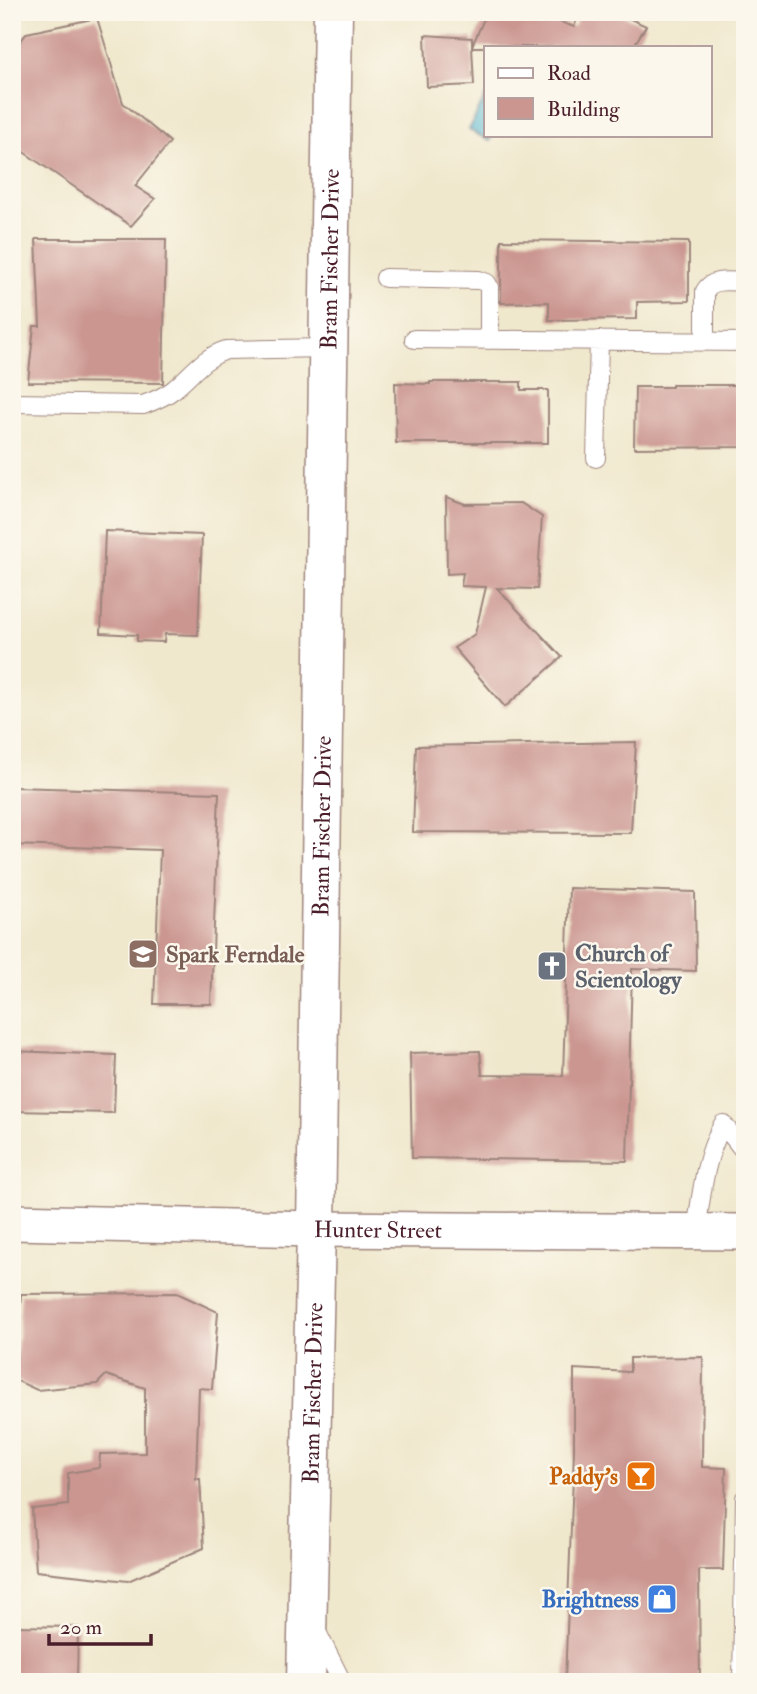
<svg xmlns="http://www.w3.org/2000/svg" width="757" height="1694" font-family="'IM FELL Double Pica',serif">
	<rect width="100%" height="100%" fill="#fbf7ec"/>
	<filter id="ink" filterUnits="userSpaceOnUse"><feTurbulence type="fractalNoise" baseFrequency=".0143" numOctaves="2"/><feDisplacementMap in="SourceGraphic" scale="14" xChannelSelector="R" yChannelSelector="G"/><feConvolveMatrix kernelMatrix="1 2 1 2 8 2 1 2 1" color-interpolation-filters="sRGB"/></filter>
	<filter id="wash" filterUnits="userSpaceOnUse"><feTurbulence type="fractalNoise" baseFrequency=".00686" numOctaves="4" result="noise"/><feDisplacementMap in="SourceGraphic" scale="28" xChannelSelector="R" yChannelSelector="G"/><feGaussianBlur stdDeviation="1.57" result="paint"/><feColorMatrix in="noise" values="0 0 0 0 0 0 0 0 0 0 0 0 0 0 0 0 0 1.4 0 .05"/><feComposite in="paint" operator="in"/></filter>
	<g filter="url(#wash)">
		<rect width="100%" height="100%" fill="#f0e8cd"/>
		<!-- water -->
		<path fill="#51b5cf" stroke="#4e6a7d" stroke-width="2" d="M486 95V135H493L490 141 469 130Z"/>
		<g id="blocks">
			<!-- building -->
			<path fill="#cb9590" d="M487 12H533L574 27 580 12H615L646 26 633 47H472L474 85 427 87 425 35 472 38V46Z
				M97 18 123 103 170 142 135 186 155 199 131 226 12 144V51L27 33Z
				M36 239H166L163 383 28 382 34 326H40Z
				M501 240 689 242V301L637 302V319L549 320V302L501 303Z
				M430 382H521V390H548V443H396L395 383 430 384Z
				M672 385H745V447L634 448 635 387H672Z
				M446 497 465 504 521 503 542 517 537 589 497 588 562 657 505 707 454 648 475 634 486 587 461 586 463 573 447 574Z
				M105 531 202 535 198 635 165 634 164 642 137 641V635L101 633Z
				M636 742 631 833 413 832 416 746Z
				M12 787 219 793 211 1004H154L160 850 12 845Z
				M569 888 695 892 696 971 632 969 627 1161 412 1158 410 1053 480 1051 482 1075 563 1076Z
				M12 1051 116 1055 114 1113 12 1111Z
				M177 1293 218 1312 212 1389 199 1388 196 1479H200L204 1548 128 1581 36 1571 32 1509 68 1505V1473L99 1468 100 1454 145 1453V1388L106 1375 97 1384 37 1390 15 1380 21 1294Z
				M703 1357 702 1467 726 1468 723 1570H699L700 1682H565L574 1450V1369L630 1372V1358Z
				M12 1626 78 1627 77 1682H12Z"/>
		</g>
	</g>
	<g filter="url(#ink)">
		<use href="#blocks" fill-opacity="0" stroke="#9d847c" stroke-width="2"/>
		<g fill="none" stroke-linecap="round" stroke-linejoin="round">
			<!-- lane casing -->
			<g stroke="#9d847c" stroke-width="20">
				<path id="lane" d="M385 278 479 280 487 283 489 287V340
					M414 339 745 342
					M705 342V291C713 277 731 282 745 282
					M12 403 143 405C154 401 164 397 173 390 192 375 202 358 226 350L328 348
					M596 458 599 340
					M696 1232C702 1192 704 1159 723 1124L745 1152
					M316 1630 342 1682
					M742 1682 745 1498"/>
			</g>
			<!-- street casing -->
			<g stroke="#9d847c" stroke-width="38">
				<g id="street">
					<path id="s1" d="M12 1222 316 1229 745 1232"/>
				</g>
			</g>
			<!-- secondary casing -->
			<g stroke="#9d847c" stroke-width="41">
				<g id="secondary">
					<path id="s2" d="M306 1682 316 1229 333 12"/>
				</g>
			</g>
			<!-- lane -->
			<use href="#lane" stroke="#fff" stroke-width="18"/>
			<!-- street -->
			<use href="#street" stroke="#fff" stroke-width="35"/>
			<!-- secondary -->
			<use href="#secondary" stroke="#fff" stroke-width="38"/>
		</g>
	</g>
	<!-- icons -->
	<defs>
		<g id="school-square" transform="scale(1.575)"><rect x="-9" y="-9" width="18" height="18" rx="4" fill="#8d6e63" stroke="#fbf7ec"/><path d="M0-5L7-2L0 1L-7-2ZM-4 1L0 2.5L4 1V4Q0 6-4 4Z" fill="#fff"/></g>
		<g id="church-square" transform="scale(1.575)"><rect x="-9" y="-9" width="18" height="18" rx="4" fill="#6b7280" stroke="#fbf7ec"/><path d="M-1.2-6h2.4v3.5h3.3v2.4h-3.3V6h-2.4V-.1h-3.3v-2.4h3.3Z" fill="#fff"/></g>
		<g id="bar-square" transform="scale(1.575)"><rect x="-9" y="-9" width="18" height="18" rx="4" fill="#e8710a" stroke="#fbf7ec"/><path d="M-6-5H6L.8 .8V4.5H3.5V6h-7V4.5H-.8V.8Z" fill="#fff"/></g>
		<g id="shop-square" transform="scale(1.575)"><rect x="-9" y="-9" width="18" height="18" rx="4" fill="#3f7fe0" stroke="#fbf7ec"/><path d="M-5-2.5h2.3a2.7 3.5 0 0 1 5.4 0H5L5.5 6h-11ZM-1.5-2.5h3a1.5 2.3 0 0 0-3 0Z" fill="#fff"/></g>
	</defs>
	<g fill-rule="evenodd">
		<use href="#school-square" x="143" y="954"/>
		<use href="#church-square" x="552" y="966"/>
		<use href="#bar-square" x="641" y="1476"/>
		<use href="#shop-square" x="662" y="1599"/>
	</g>
	<g text-anchor="middle" stroke-width="5" stroke-linejoin="round" paint-order="stroke">
		<!-- street labels -->
		<g font-size="23" fill="#4a1f2b" stroke="#fbf7ec">
			<text dy="8" stroke="none"><textPath href="#s2" startOffset="1423">Bram Fischer Drive</textPath></text>
			<text dy="8" stroke="none"><textPath href="#s2" startOffset="856">Bram Fischer Drive</textPath></text>
			<text dy="8" stroke="none"><textPath href="#s1" startOffset="366">Hunter Street</textPath></text>
			<text dy="8" stroke="none"><textPath href="#s2" startOffset="289">Bram Fischer Drive</textPath></text>
		</g>
		<!-- worship labels -->
		<g font-size="23" font-weight="bold" fill="#5b616d" stroke="#fbf7ec" text-anchor="start">
			<text x="575" y="961">Church of<tspan x="575" dy="26">Scientology</tspan></text>
		</g>
		<!-- education labels -->
		<g font-size="23" font-weight="bold" fill="#785e54" stroke="#fbf7ec" text-anchor="start">
			<text x="166" y="962">Spark Ferndale</text>
		</g>
		<!-- food labels -->
		<g font-size="23" font-weight="bold" fill="#c56008" stroke="#fbf7ec" text-anchor="end">
			<text x="618" y="1484">Paddy's</text>
		</g>
		<!-- shop labels -->
		<g font-size="23" font-weight="bold" fill="#366cbe" stroke="#fbf7ec" text-anchor="end">
			<text x="639" y="1607">Brightness</text>
		</g>
	</g>
	<!-- margin -->
	<rect width="757" height="1694" fill="none" stroke="#fbf7ec" stroke-width="42"/>
	<!-- legend -->
	<rect x="484" y="46" width="228" height="91" fill="#fbf7ec" stroke="#b4a19f" stroke-width="2"/>
	<rect x="498" y="68" width="35" height="10" fill="#ffffff" stroke="#b4a19f" stroke-width="2"/>
	<text x="547" y="80" font-size="21" fill="#4a1f2b">Road</text>
	<rect x="498" y="98" width="35" height="21" fill="#cb9590" stroke="#b4a19f" stroke-width="2"/>
	<text x="547" y="116" font-size="21" fill="#4a1f2b">Building</text>
	<!-- scale -->
	<path d="M49 1634v10h102v-10" fill="none" stroke="#4a1f2b" stroke-width="3.5"/>
	<text x="60" y="1634" font-size="21" fill="#4a1f2b" stroke="#fbf7ec" stroke-width="5" paint-order="stroke">20 m</text>
</svg>
